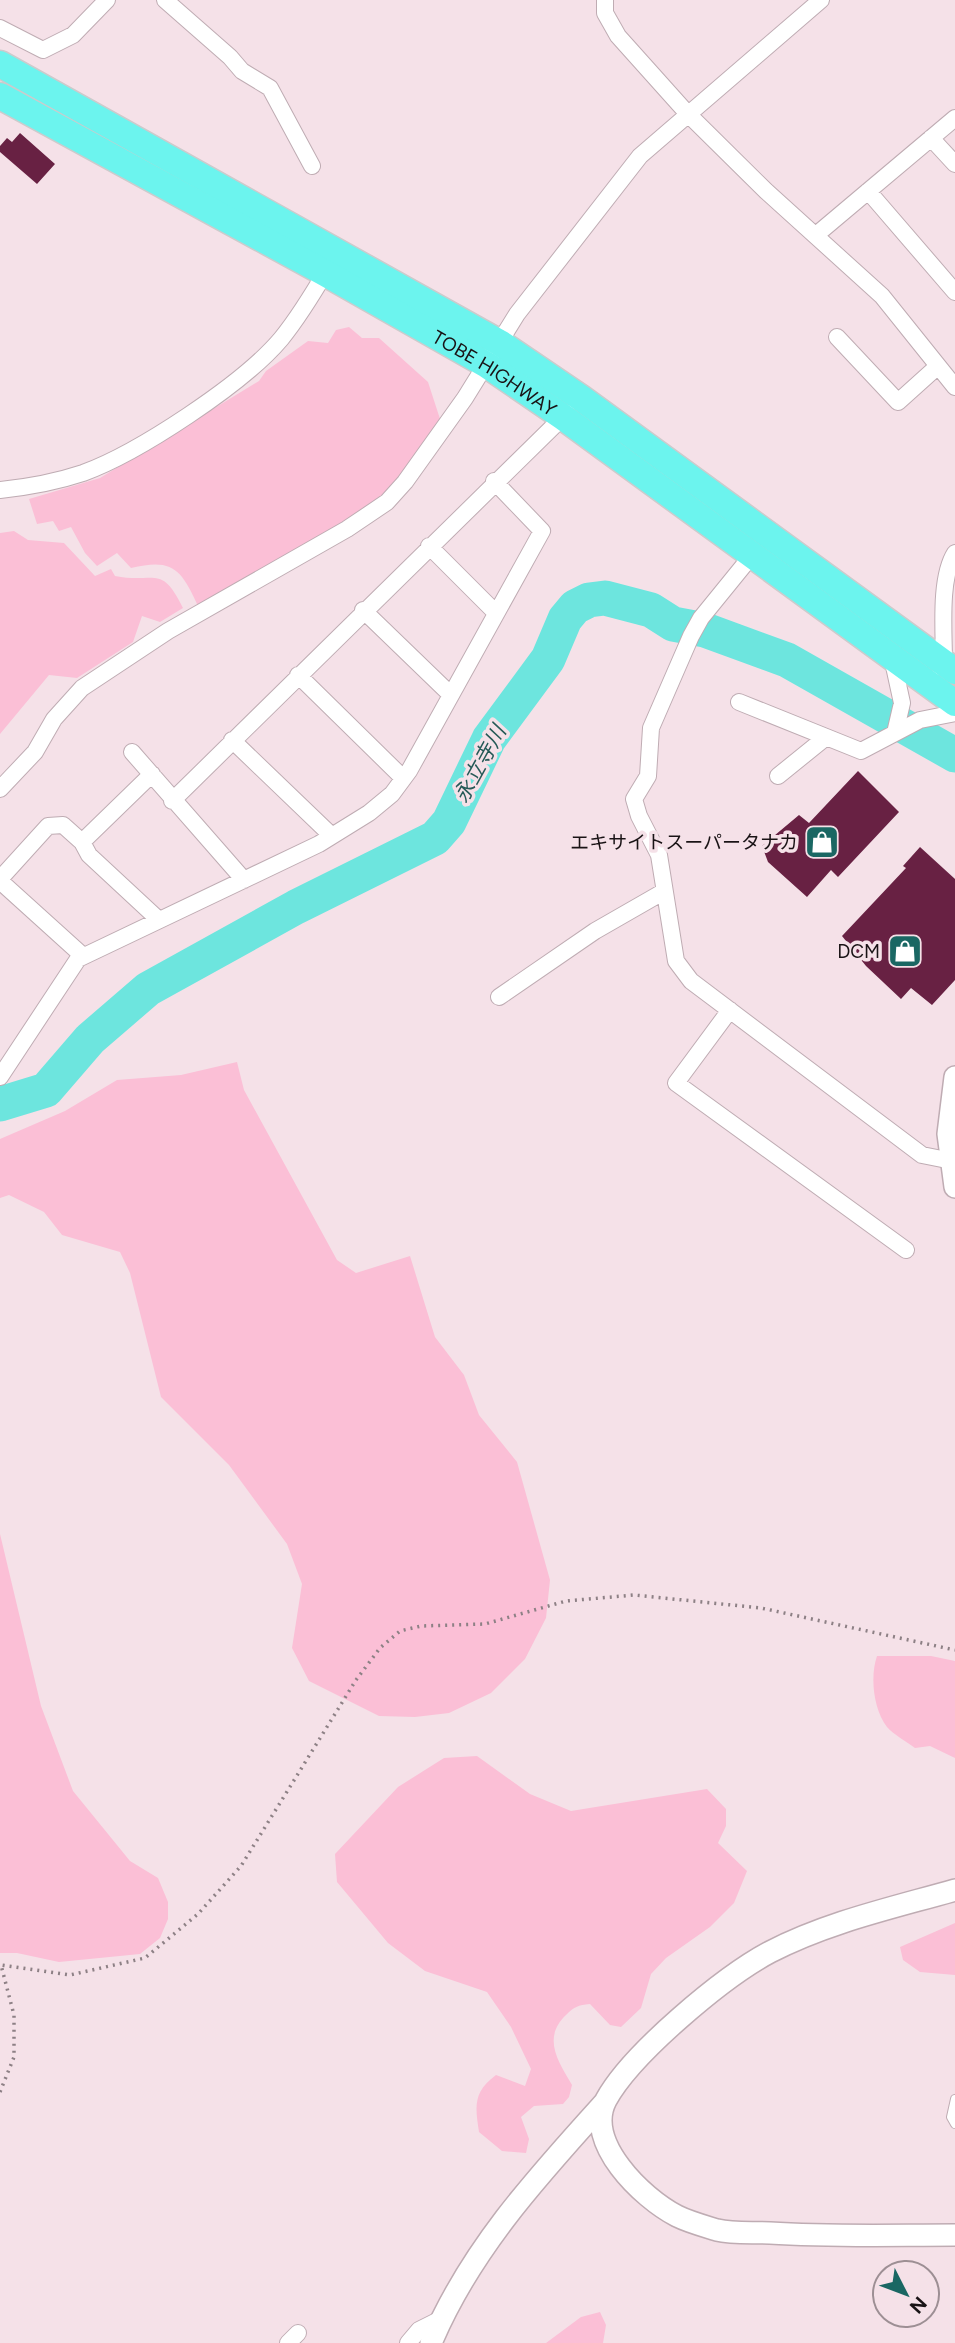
<svg xmlns="http://www.w3.org/2000/svg" width="955" height="2343" font-family="Figtree,'Noto Sans JP',sans-serif">
	<rect width="100%" height="100%" fill="#f5e1e8"/>
	<!-- green -->
	<path fill="#fbbfd6" d="M349 327 362 338H379L428 382 441 422 384 496 343 525 198 606C181 569 173 558 131 568L117 553 97 566 85 553 71 527 59 531 53 521 37 524 29 499 100 478 259 381 266 371 308 341 328 343 336 330Z
		M14 531 28 540 64 543 95 576 111 569 115 576C155 584 161 563 183 608L160 622 142 616 133 642 77 678 49 675 0 734V533Z
		M237 1062 244 1090 337 1260 356 1273 410 1256 435 1337 464 1375 479 1415 517 1462 550 1580 546 1618 525 1659 491 1693 449 1713 415 1717 379 1716 309 1681 292 1648 302 1584 287 1544 229 1465 161 1397 130 1273 120 1252 62 1235 44 1212 9 1195 0 1198V1139L65 1111 117 1080 181 1075Z
		M0 1534 41 1706 73 1791 130 1861 158 1878 168 1902V1919L160 1938 140 1954 59 1962 17 1953H0Z
		M877 1656H931L955 1661V1758L930 1746 915 1748C906 1741 894 1735 887 1727 873 1709 870 1676 877 1656Z
		M477 1756 530 1794 571 1811 707 1789 726 1809V1826L718 1843 747 1871 734 1903 710 1927 666 1958 651 1974 641 2008 621 2027 610 2025 590 2004C578 2005 574 2007 566 2015 542 2038 558 2061 572 2085L569 2097 563 2104 534 2106 521 2117 529 2139 526 2153 502 2151 479 2132C475 2106 473 2092 496 2075L525 2086 531 2069 511 2027 487 1992 425 1971 388 1943 337 1882 335 1854 398 1787 444 1758Z
		M955 1923V1975L920 1972 903 1960 900 1947Z
		M600 2312 606 2325 603 2343H546L581 2317Z"/>
	<g fill="none" stroke-linecap="round" stroke-linejoin="round">
		<!-- river -->
		<path stroke="#6de5de" stroke-width="35" d="M0 1104 46 1090 90 1039 148 989 296 907 435 838 449 822 489 739 548 659 565 619 575 607 589 600 605 598 651 610 673 624 705 630 787 660 955 755"/>
	</g>
	<!-- building -->
	<path fill="#682143" d="M20 133 55 164 37 184 0 152V146L7 138 12 142Z
		M858 771 899 812 838 877 831 870 807 897 768 862 762 846 799 815 809 823Z
		M920 847 955 879V980L932 1005 911 988 901 999 866 966 842 936 906 868 903 866Z"/>
	<g fill="none" stroke-linecap="round" stroke-linejoin="round">
		<!-- service casing -->
		<g stroke="#bfacb3" stroke-width="10">
			<path id="service" d="M955 2099 951 2117 955 2124"/>
		</g>
		<!-- minor casing -->
		<g stroke="#bfacb3" stroke-width="18">
			<path id="minor" d="M165 0 230 57 242 71 270 88 312 166
				M605 0V13L618 36 687 113 766 191 882 296 955 387
				M0 28 43 50 73 35 107 0
				M931 138 955 164
				M868 191 955 292
				M816 235 955 118
				M837 337 898 402 938 366
				M0 490C29 487 56 482 83 473 138 453 243 384 281 339 298 318 314 292 328 268
				M429 546 496 613
				M753 554 701 618 691 636 651 728 648 776 634 799 639 816 659 855 676 961 691 981 922 1155 952 1161
				M363 610 451 695
				M892 657 902 703 895 733
				M940 667 944 662C944 632 939 578 955 553
				M298 675 403 778
				M739 702 861 751 920 720 955 713
				M232 740 332 836
				M132 752 244 880
				M778 776 825 738
				M0 789 35 752 54 719 82 688 168 631 347 529 387 502 405 482 465 398 517 314 640 156 821 0
				M172 801 567 413
				M82 842 152 774
				M0 879 48 826 63 825 82 842 89 855 159 920
				M0 881 83 956
				M499 997 595 931 663 892
				M730 1010 676 1083 906 1250
				M0 1077 78 959 319 844 369 813 392 794 409 771 542 531 494 481
				M288 2343 298 2333
				M408 2343 419 2330 441 2319"/>
		</g>
		<!-- tertiary casing -->
		<g stroke="#bfacb3" stroke-width="24">
			<path id="tertiary" d="M955 1077 948 1134 955 1187
				M955 1890C892 1908 828 1922 770 1952 723 1977 631 2054 606 2100 584 2142 642 2198 677 2216 689 2222 704 2226 717 2230 733 2234 753 2232 770 2233 831 2237 893 2235 955 2235
				M431 2343C470 2250 538 2176 605 2102"/>
		</g>
		<!-- trunk casing -->
		<g stroke="#cccbcc" stroke-width="29">
			<g id="trunk">
				<path d="M0 64 500 343 581 398 955 671"/>
				<path id="s1" d="M0 96 325 273 487 365 563 417 955 703"/>
			</g>
		</g>
		<!-- path -->
		<path stroke="#8d8085" stroke-width="3.5" stroke-dasharray="2 5" stroke-linecap="butt" d="M0 2092 14 2057V2015L1 1965 70 1975 145 1958 198 1914 241 1866 356 1680 380 1648 400 1631 421 1626 485 1624 566 1601 634 1595 761 1608 955 1650"/>
		<!-- service -->
		<use href="#service" stroke="#fff" stroke-width="8"/>
		<!-- minor -->
		<use href="#minor" stroke="#fff" stroke-width="16"/>
		<!-- tertiary -->
		<use href="#tertiary" stroke="#fff" stroke-width="21"/>
		<!-- trunk -->
		<use href="#trunk" stroke="#6cf4ee" stroke-width="26"/>
	</g>
	<!-- icons -->
	<defs>
		<g id="shop-square" transform="scale(1.75)"><rect x="-9" y="-9" width="18" height="18" rx="4" fill="#1a6763" stroke="#f5e1e8"/><path d="M-5-2.5h2.3a2.7 3.5 0 0 1 5.4 0H5L5.5 6h-11ZM-1.5-2.5h3a1.5 2.3 0 0 0-3 0Z" fill="#fff"/></g>
	</defs>
	<g fill-rule="evenodd">
		<use href="#shop-square" x="822" y="842"/>
		<use href="#shop-square" x="905" y="951"/>
	</g>
	<g text-anchor="middle" stroke-width="7" stroke-linejoin="round" paint-order="stroke">
		<!-- street labels -->
		<g font-size="19" fill="#191315" stroke="#f5e1e8">
			<text dy="7" stroke="none"><textPath href="#s1" startOffset="567">TOBE HIGHWAY</textPath></text>
		</g>
		<!-- poi labels -->
		<g font-size="19" fill="#191315" stroke="#f5e1e8" text-anchor="end">
			<text x="798" y="849">エキサイトスーパータナカ</text>
			<text x="880" y="958">DCM</text>
		</g>
		<!-- water labels -->
		<g font-size="21" font-style="italic" fill="#265a57" stroke="#f5e1e8">
			<text transform="translate(480 764) rotate(-61)" y="7">永立寺川</text>
		</g>
	</g>
	<!-- north arrow -->
	<g transform="translate(906 2294) rotate(132)"><circle r="33" fill="#f5e1e8" stroke="#9d8f94" stroke-width="2"/>
	<path d="M0-5L12 26L0 18L-12 26Z" fill="#1a6763"/>
	<text y="-10" font-size="19" font-weight="bold" text-anchor="middle" fill="#191315">N</text>
	</g>
</svg>
